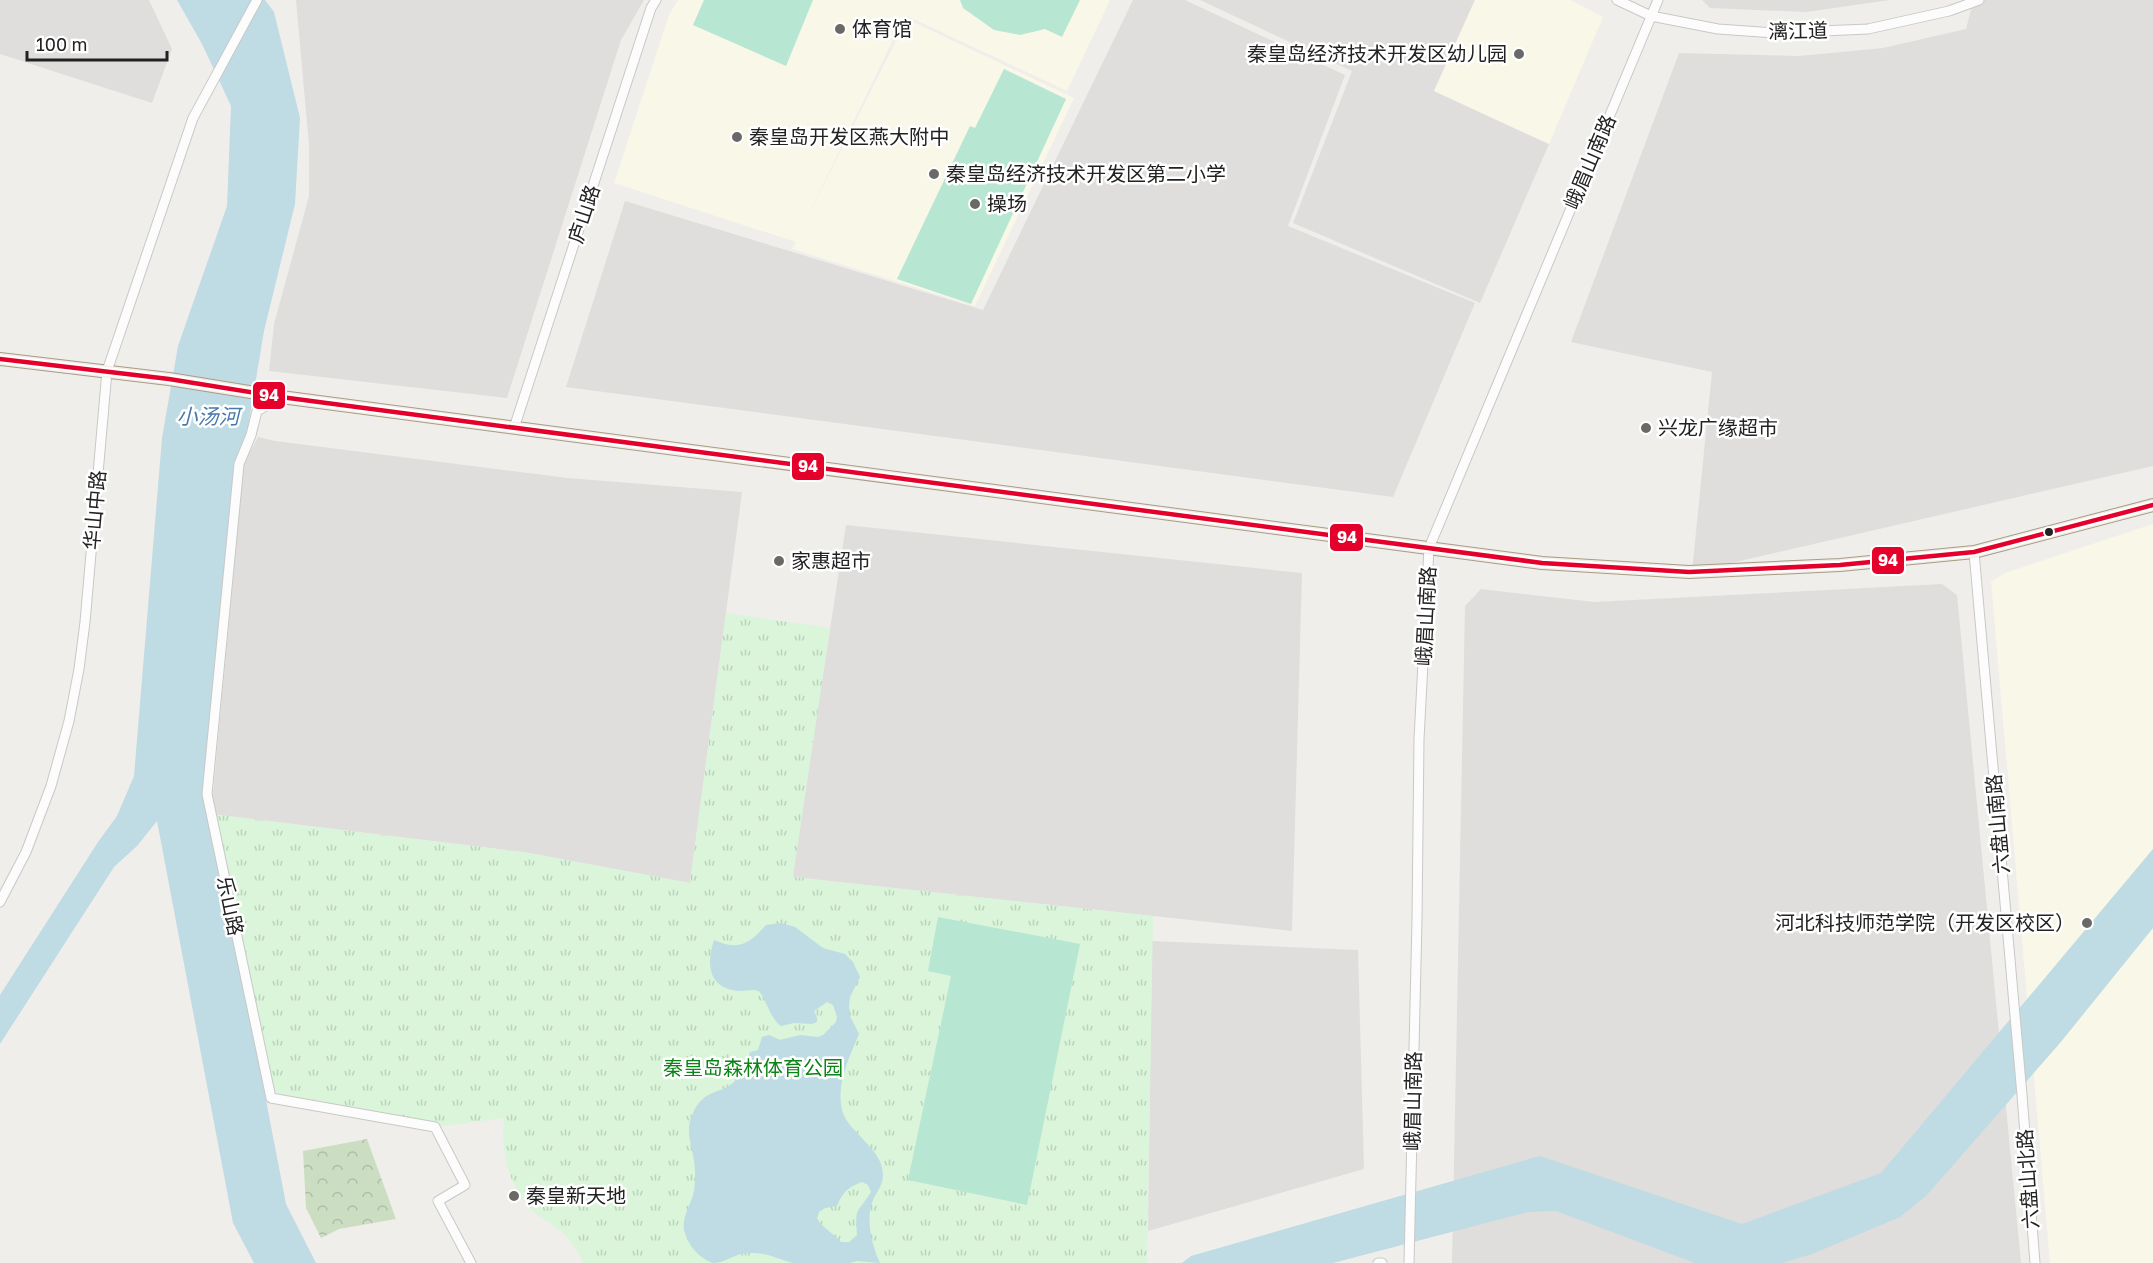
<svg xmlns="http://www.w3.org/2000/svg" width="2153" height="1263" font-family="'Golos Text','Noto Sans SC',sans-serif">
	<defs>
		<pattern id="forest-crowns" width="20" height="18" patternUnits="userSpaceOnUse" patternTransform="scale(1.5)"><rect width="20" height="18" fill="#cbdec1"/><path d="M2 6a3 3 0 1 1 6 0M12 15a3 3 0 1 1 6 0" fill="none" stroke="#aebea6"/></pattern>
		<pattern id="park-tufts" width="24" height="20" patternUnits="userSpaceOnUse" patternTransform="scale(1.5)"><rect width="24" height="20" fill="#daf5da"/><path d="M3 7l-1-3M5 7V3M7 7l1-3M15 17l-1-3M17 17v-4M19 17l1-3" fill="none" stroke="#bbd2bb"/></pattern>
	</defs>
	<rect width="100%" height="100%" fill="#f0eeeb"/>
	<!-- residential -->
	<path fill="#dfdedc" d="M0 0H149L172 49 152 103 0 54Z
		M296 0H644L621 40 507 398 269 371 274 324 309 196V145Z
		M1133 0H1185L1345 75 1288 226 1475 303 1393 497 566 387 625 201 983 310Z
		M1200 0H1475L1434 91 1549 144 1480 303 1293 223 1352 71Z
		M1702 0H1890L1806 12 1710 8Z
		M1979 0H2153V466L1692 572 1712 372 1571 342 1679 53 1799 56 1883 48 1966 29 1973 2Z
		M258 437 275 441 568 478 742 492 690 883 523 852 211 814 244 463Z
		M846 525 1302 573 1292 931 792 877Z
		M1942 584 1957 595 2021 1263H1452L1465 606 1481 589 1594 602Z
		M1152 941 1358 950 1364 1169 1148 1231Z"/>
	<!-- education -->
	<path fill="#f8f7e8" d="M678 0H1110L1067 91 905 15 805 222 907 19 1074 98 975 306 792 249 796 242 614 183 669 15Z
		M1475 0H1570L1603 17 1549 144 1434 91Z
		M2153 524V1263H2050L1991 582 2005 573Z"/>
	<!-- forest -->
	<path fill="url(#forest-crowns)" d="M367 1139 396 1219 339 1229 321 1238 306 1208 303 1151Z"/>
	<!-- park -->
	<path fill="url(#park-tufts)" d="M726 613 830 628 793 877 1153 916 1147 1263H583C578 1252 571 1240 562 1232 551 1223 537 1217 528 1206 507 1182 501 1148 504 1118L435 1127 271 1098 211 814 523 852 690 883Z"/>
	<!-- pitch -->
	<path fill="#b7e6d2" d="M704 0H813L786 66 693 25Z
		M960 0H1080L1062 37 1045 29 1020 35 994 30 963 8Z
		M1004 69 1066 99 971 304 897 279 970 126 975 128Z
		M938 917 1080 944 1027 1205 908 1180 951 976 928 971Z"/>
	<!-- water -->
	<path fill="#bfdbe3" fill-rule="evenodd" d="M177 0H265L274 12 300 118 295 204 264 331 246 439 234 462 205 784 286 1204 316 1263H254L233 1223 157 821 137 846 114 867 0 1044V995L98 842 117 816 134 776 162 438 178 346 227 206 231 106 202 44Z
		M2153 849V928L2060 1043 1926 1196 1900 1217 1812 1254 1782 1263H1695L1556 1211 1528 1212 1333 1263H1182L1191 1256 1540 1156 1742 1224 1881 1173Z
		M781 923 795 927 823 948 845 954 853 962 860 977 850 997 849 1006 850 1016 859 1034C849 1058 836 1084 842 1110 847 1132 883 1148 883 1175 883 1185 877 1191 873 1200 865 1218 872 1246 880 1263L857 1261 850 1263C833 1263 809 1263 793 1263 777 1259 767 1252 748 1253 735 1253 726 1263 713 1263 698 1258 688 1245 684 1230 682 1217 690 1206 693 1195 695 1188 695 1179 695 1172 695 1151 683 1133 693 1113 705 1087 720 1096 735 1081L734 1074 740 1069 742 1062 747 1060 750 1052 758 1050 762 1037 769 1035 780 1040 800 1035 818 1037 823 1035 836 1022 837 1017 833 1005 827 1002 814 1011 817 1018V1022L812 1024 794 1023 781 1026C771 1020 767 1001 759 991 752 989 747 991 740 991 708 989 706 964 714 940 739 951 749 944 766 925ZM862 1182 868 1185 871 1192C857 1215 855 1205 857 1235L849 1242H841C833 1233 823 1228 817 1219L819 1212 825 1208 837 1206C842 1193 848 1187 862 1182Z"/>
	<g fill="none" stroke-linecap="round" stroke-linejoin="round">
		<!-- minor casing -->
		<g stroke="#c9c8c7" stroke-width="11">
			<path id="minor" d="M1617 0 1651 16 1718 29 1775 33 1868 29 1949 11 1979 0
				M281 397 257 411 251 435 239 464 207 794 271 1098 435 1127 465 1185 438 1201 471 1263
				M514 428 651 8 656 0
				M1974 552 2022 1095 2035 1263
				M0 902 26 852 51 786 69 721 79 669 85 622 107 371 193 118 257 0
				M1378 1263H1382
				M1409 1263 1417 920 1419 739 1429 548 1658 0"/>
		</g>
		<!-- major casing -->
		<g stroke="#a79c86" stroke-width="14">
			<path id="major" d="M0 359 169 379 281 397 1542 563 1689 572 1840 565 1974 552 2153 505"/>
		</g>
		<!-- minor -->
		<use href="#minor" stroke="#fdfcfc" stroke-width="9"/>
		<!-- major -->
		<use href="#major" stroke="#f3ede7" stroke-width="12"/>
		<!-- bus-1 casing -->
		<g stroke="#fff" stroke-width="9">
			<path id="bus-1" d="M0 359 169 379 281 397 1542 563 1689 572 1840 565 1974 552 2153 505"/>
		</g>
		<!-- bus-1 -->
		<use href="#bus-1" stroke="#e4002b" stroke-width="4.5"/>
	</g>
	<!-- markers -->
	<g fill="#6a6968" stroke="#fff" stroke-width="2">
		<circle cx="840" cy="29" r="6"/>
		<circle cx="1519" cy="54" r="6"/>
		<circle cx="737" cy="137" r="6"/>
		<circle cx="934" cy="174" r="6"/>
		<circle cx="975" cy="204" r="6"/>
		<circle cx="1646" cy="428" r="6"/>
		<circle cx="779" cy="561" r="6"/>
		<circle cx="2087" cy="923" r="6"/>
		<circle cx="514" cy="1196" r="6"/>
	</g>
	<circle fill="#222" stroke="#fff" stroke-width="2" cx="2049" cy="532" r="5"/>
	<g text-anchor="middle" stroke-width="5" stroke-linejoin="round" paint-order="stroke">
		<!-- poi labels -->
		<g font-size="20" fill="#222" stroke="#fff" text-anchor="start">
			<text x="852" y="36">体育馆</text>
			<text x="1507" y="61" text-anchor="end">秦皇岛经济技术开发区幼儿园</text>
			<text x="749" y="144">秦皇岛开发区燕大附中</text>
			<text x="946" y="181">秦皇岛经济技术开发区第二小学</text>
			<text x="987" y="211">操场</text>
			<text x="1658" y="435">兴龙广缘超市</text>
			<text x="791" y="568">家惠超市</text>
			<text x="2075" y="930" text-anchor="end">河北科技师范学院（开发区校区）</text>
			<text x="526" y="1203">秦皇新天地</text>
		</g>
		<!-- street labels -->
		<g font-size="20" fill="#222" stroke="#fff">
			<text transform="translate(1798 31) rotate(-1)" y="7">漓江道</text>
			<text transform="translate(1590 162) rotate(-67)" y="7">峨眉山南路</text>
			<text transform="translate(584 214) rotate(-72)" y="7">庐山路</text>
			<text transform="translate(95 510) rotate(-85)" y="7">华山中路</text>
			<text transform="translate(1426 616) rotate(-87)" y="7">峨眉山南路</text>
			<text transform="translate(1998 824) rotate(-95)" y="7">六盘山南路</text>
			<text transform="translate(230 906) rotate(78)" y="7">乐山路</text>
			<text transform="translate(1413 1101) rotate(-89)" y="7">峨眉山南路</text>
			<text transform="translate(2028 1179) rotate(-94)" y="7">六盘山北路</text>
		</g>
		<!-- park labels -->
		<g font-size="20" fill="#0c8416" stroke="#fff">
			<text x="753" y="1075">秦皇岛森林体育公园</text>
		</g>
		<!-- water labels -->
		<g font-size="21" font-style="italic" fill="#4a7aab" stroke="#fff">
			<text x="208" y="424">小汤河</text>
		</g>
	</g>
	<g stroke="#fff" stroke-width="2">
		<rect x="252" y="381" width="34" height="29" rx="6" fill="#e4002b"/>
		<rect x="791" y="452" width="34" height="29" rx="6" fill="#e4002b"/>
		<rect x="1329" y="523" width="35" height="29" rx="6" fill="#e4002b"/>
		<rect x="1871" y="546" width="34" height="29" rx="6" fill="#e4002b"/>
	</g>
	<g font-size="16" text-anchor="middle" font-weight="bold" fill="#fff">
		<text x="269" y="401">94</text>
		<text x="808" y="472">94</text>
		<text x="1347" y="543">94</text>
		<text x="1888" y="566">94</text>
	</g>
	<!-- scale -->
	<path d="M27 51v9h140v-9" fill="none" stroke="#222222" stroke-width="3"/>
	<text x="36" y="51" font-size="18" fill="#222222" stroke="#ffffff" stroke-width="4.5" paint-order="stroke">100 m</text>
</svg>
